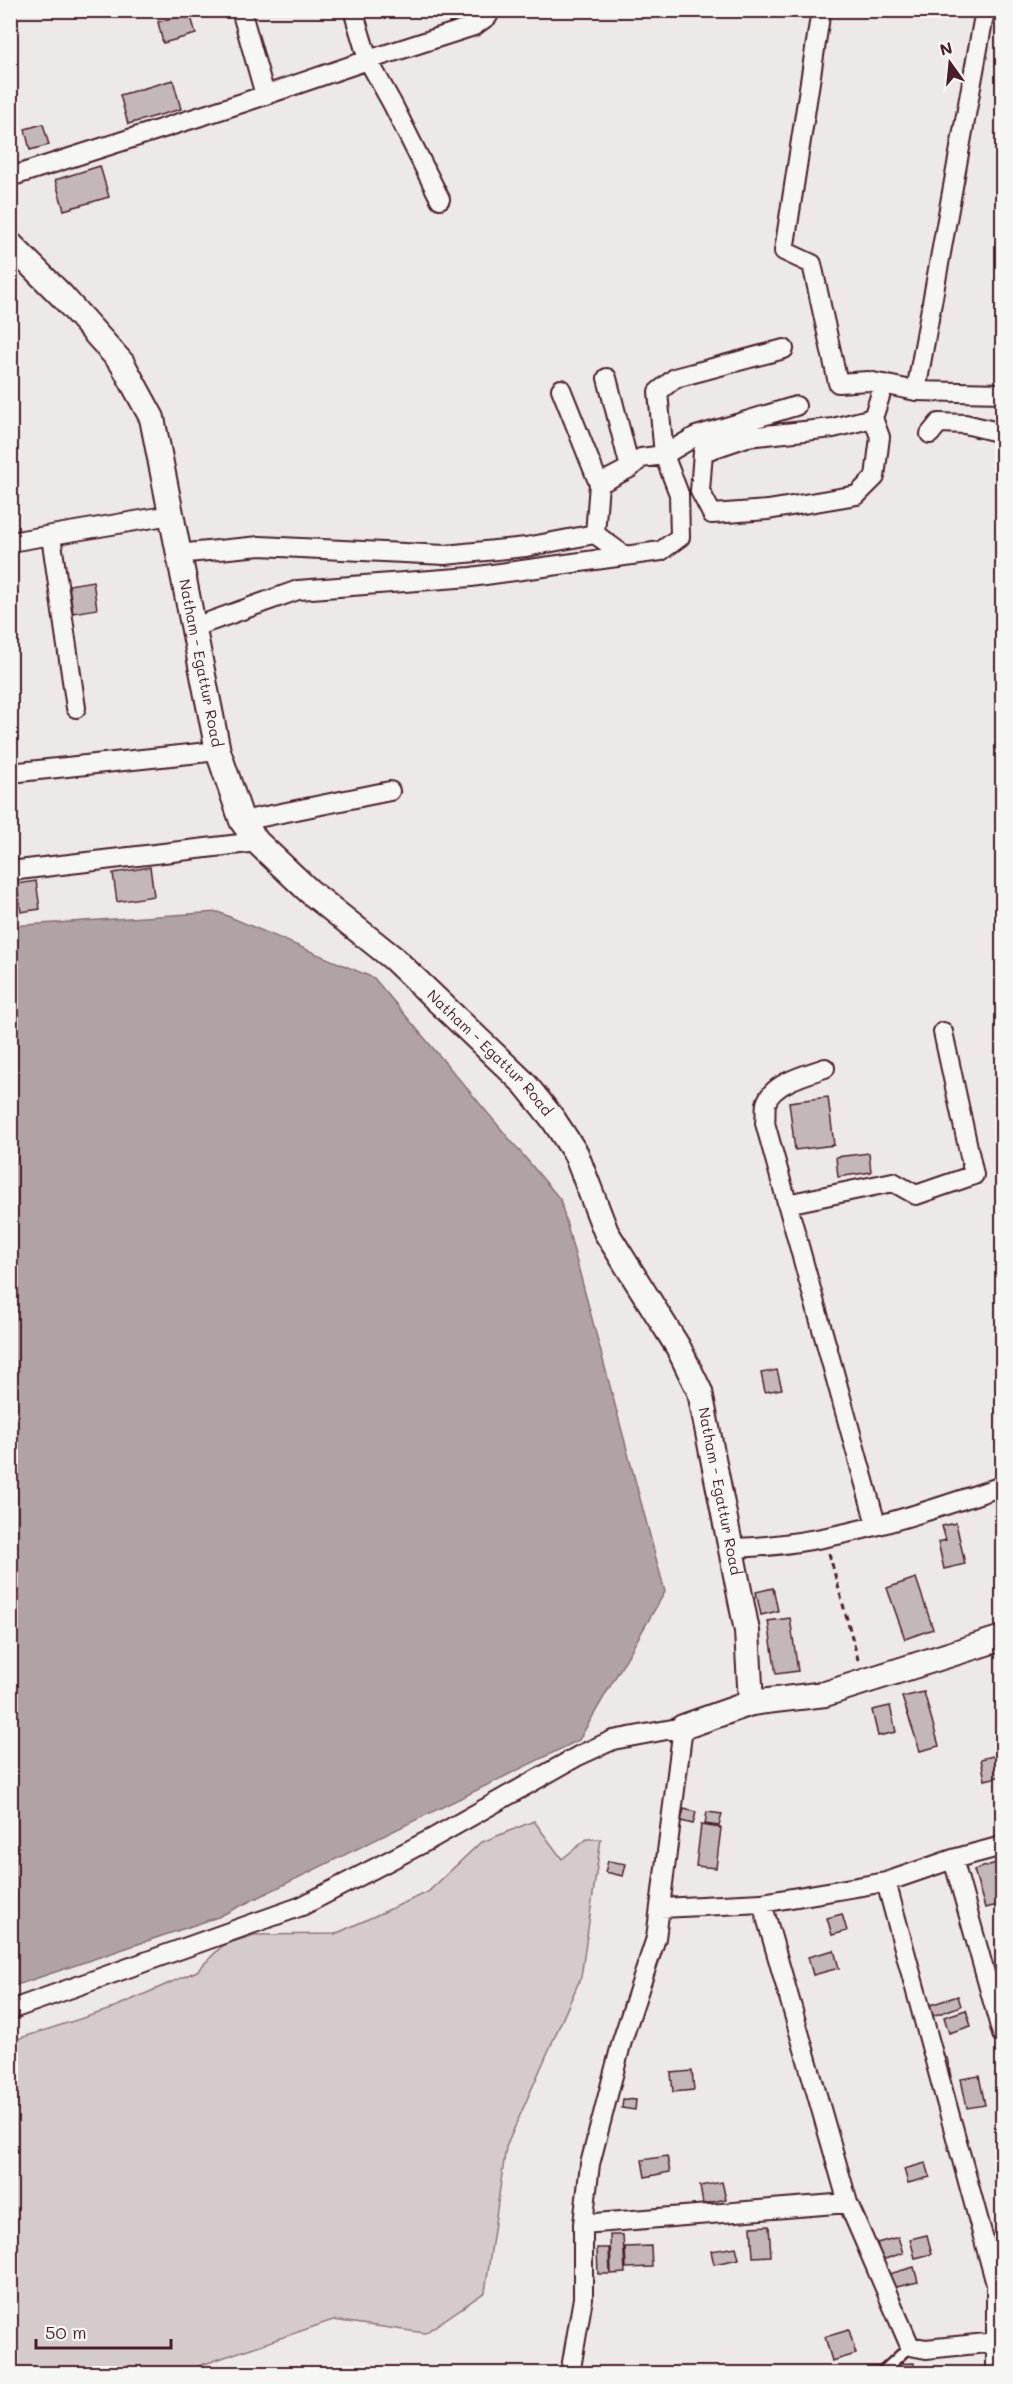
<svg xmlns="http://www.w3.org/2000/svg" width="1013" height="2384" font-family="Mali,sans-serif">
	<rect width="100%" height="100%" fill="#ece9e6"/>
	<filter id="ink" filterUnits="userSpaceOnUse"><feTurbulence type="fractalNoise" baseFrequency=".0167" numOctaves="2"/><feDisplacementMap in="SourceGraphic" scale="12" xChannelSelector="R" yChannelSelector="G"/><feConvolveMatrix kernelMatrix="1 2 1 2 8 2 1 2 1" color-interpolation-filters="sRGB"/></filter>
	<g filter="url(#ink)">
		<!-- green -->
		<path fill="#d4cbca" stroke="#8f757a" stroke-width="1.5" d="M534 1821 562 1859 587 1839H601L581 1977 506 2147 485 2292 425 2333 333 2320 190 2369 149 2374 11 2373V2041L108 2010 197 1971 223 1945 254 1935 335 1934 428 1892 480 1843Z"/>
		<!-- water -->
		<path fill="#b1a2a3" stroke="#886e73" stroke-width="1.5" d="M218 912 374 978 560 1199 665 1592 579 1740 218 1917 11 1987V926Z"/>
		<!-- building -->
		<path fill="#c4b7b7" stroke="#4a1f2b" stroke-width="1.5" d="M446 10H466L468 18 450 23Z
			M190 13 196 34 163 43 158 22Z
			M173 80 181 109 128 124 120 95Z
			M43 124 49 145 30 150 25 129Z
			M100 166 109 197 64 210 55 180Z
			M93 581 97 609 73 613 69 585Z
			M150 867 154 896 117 902 113 873Z
			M36 881 40 909 21 912 17 884Z
			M828 1097 834 1145 795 1150 789 1102Z
			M869 1153 871 1172 838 1177 836 1157Z
			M777 1370 782 1389 765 1392 761 1373Z
			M956 1523 965 1564 944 1569 938 1542 946 1540 942 1526Z
			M916 1578 933 1629 905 1639 887 1588Z
			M773 1588 778 1611 761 1615 756 1592Z
			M790 1618 798 1671 776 1674 768 1621Z
			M924 1692 939 1746 920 1751 902 1697Z
			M890 1706 896 1732 878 1736 872 1710Z
			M1001 1754 1002 1776 985 1780 981 1759Z
			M684 1809 696 1812 693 1824 681 1821Z
			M707 1812 722 1814 719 1826 705 1824Z
			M701 1825 721 1828 716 1868 696 1866Z
			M608 1861 626 1864 623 1876 605 1872Z
			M999 1862 1002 1873V1904L985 1908 974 1870Z
			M842 1914 847 1931 832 1935 827 1918Z
			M834 1950 839 1968 813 1975 808 1957Z
			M958 1996 961 2006 927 2018 924 2007Z
			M966 2010 971 2026 949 2033 944 2017Z
			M947 2058 951 2077 941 2079 938 2060Z
			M692 2071 694 2090 673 2092 671 2073Z
			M979 2076 985 2105 967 2108 961 2079Z
			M623 2099 636 2100 635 2110 622 2108Z
			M667 2156 670 2172 645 2177 642 2160Z
			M926 2163 930 2177 908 2183 904 2169Z
			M722 2182 726 2199 703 2204 700 2186Z
			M769 2226 771 2256 753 2257 751 2227Z
			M610 2235H623L625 2273 611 2274Z
			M927 2235 932 2254 915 2258 910 2239Z
			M898 2237 903 2253 882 2260 877 2243Z
			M651 2246 652 2267 626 2268 625 2247Z
			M736 2247 739 2259 714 2264 711 2251Z
			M597 2248H609L610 2274H598Z
			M914 2267 918 2282 892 2288 889 2274Z
			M849 2330 856 2354 832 2361 825 2337Z
			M914 2363V2374H892V2364Z"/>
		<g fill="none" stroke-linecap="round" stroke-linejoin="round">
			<!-- lane casing -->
			<g stroke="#4a1f2b" stroke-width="14">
				<path id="lane" d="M880 2374 910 2346"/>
			</g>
			<!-- street casing -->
			<g stroke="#4a1f2b" stroke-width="22">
				<path id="street" d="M241 10 265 95
					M353 10 368 60 474 26 488 16 489 10
					M821 10 784 251 812 264 838 383 868 381 916 391 1002 393
					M10 177 242 103 368 60 393 105 440 199
					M784 349 675 378 658 392 664 455 696 436 796 406
					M607 378 630 468
					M561 389 599 484
					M916 391 985 10
					M873 418 880 437 875 477 857 495 768 510 712 514 700 491 703 452 747 437 833 428 873 418 884 384
					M930 434 939 423 965 424 1002 433
					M51 536 76 708
					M10 542 171 515
					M177 554 260 546 445 555 526 547 595 534 625 556
					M192 628 298 590 471 577 661 551 680 537 679 494 664 455 641 458 630 468 599 484 595 534
					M10 773 218 751
					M242 821 390 791
					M10 871 257 842
					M825 1068C808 1074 771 1083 766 1104 765 1109 766 1117 765 1123L876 1524
					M787 1204 893 1182 916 1195 974 1175 943 1032
					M732 1548C824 1546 916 1516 1002 1486
					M953 1859 1002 2034
					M886 1882 996 2284V2374
					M762 1903 848 2203
					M661 1908 762 1903 886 1882 953 1859 1002 1846
					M10 2010 302 1906 431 1839 578 1756 613 1740 683 1727 656 1938 622 2041 590 2164 583 2224V2298L570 2374
					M583 2224 848 2203 910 2346 926 2349 997 2342"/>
			</g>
			<!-- secondary casing -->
			<g stroke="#4a1f2b" stroke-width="28">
				<g id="secondary">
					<path id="s1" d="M10 244 62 296 122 363 152 418 218 751 242 821 257 842 309 891 393 958 524 1083 553 1119 576 1154 606 1232 678 1347 700 1392 747 1631 751 1703 825 1694 1002 1638"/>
					<path d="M683 1727 751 1703"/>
				</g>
			</g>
			<!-- path -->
			<path stroke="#4a1f2b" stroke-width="3" stroke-dasharray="6 4.5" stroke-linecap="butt" d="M829 1553 859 1663"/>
			<!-- lane -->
			<use href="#lane" stroke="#f6f6f2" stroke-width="9"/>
			<!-- street -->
			<use href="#street" stroke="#f6f6f2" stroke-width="18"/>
			<!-- secondary -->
			<use href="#secondary" stroke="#f6f6f2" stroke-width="24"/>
		</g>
	</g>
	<g text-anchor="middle" stroke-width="6" stroke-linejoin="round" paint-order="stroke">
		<!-- street labels -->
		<g font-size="15" fill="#4a1f2b" stroke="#f6f6f2">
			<text dy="5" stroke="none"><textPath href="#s1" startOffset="476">Natham - Egattur Road</textPath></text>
			<text dy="5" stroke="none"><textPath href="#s1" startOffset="980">Natham - Egattur Road</textPath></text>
			<text dy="5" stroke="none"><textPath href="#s1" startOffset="1484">Natham - Egattur Road</textPath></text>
		</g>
	</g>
	<!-- margin -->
	<rect width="1013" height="2384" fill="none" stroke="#f6f6f2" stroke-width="36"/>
	<rect x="18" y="18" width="977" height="2348" fill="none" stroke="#4a1f2b" stroke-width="2" filter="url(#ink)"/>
	<!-- north arrow -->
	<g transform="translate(950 63) rotate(345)" stroke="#f6f6f2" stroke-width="4.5" paint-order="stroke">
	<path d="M0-4.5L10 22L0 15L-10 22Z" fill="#4a1f2b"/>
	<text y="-9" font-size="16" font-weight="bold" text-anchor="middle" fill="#4a1f2b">N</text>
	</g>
	<!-- scale -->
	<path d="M36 2339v9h135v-9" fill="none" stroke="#4a1f2b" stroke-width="3"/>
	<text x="45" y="2339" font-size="18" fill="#4a1f2b" stroke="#f6f6f2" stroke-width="4.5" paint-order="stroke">50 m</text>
</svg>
